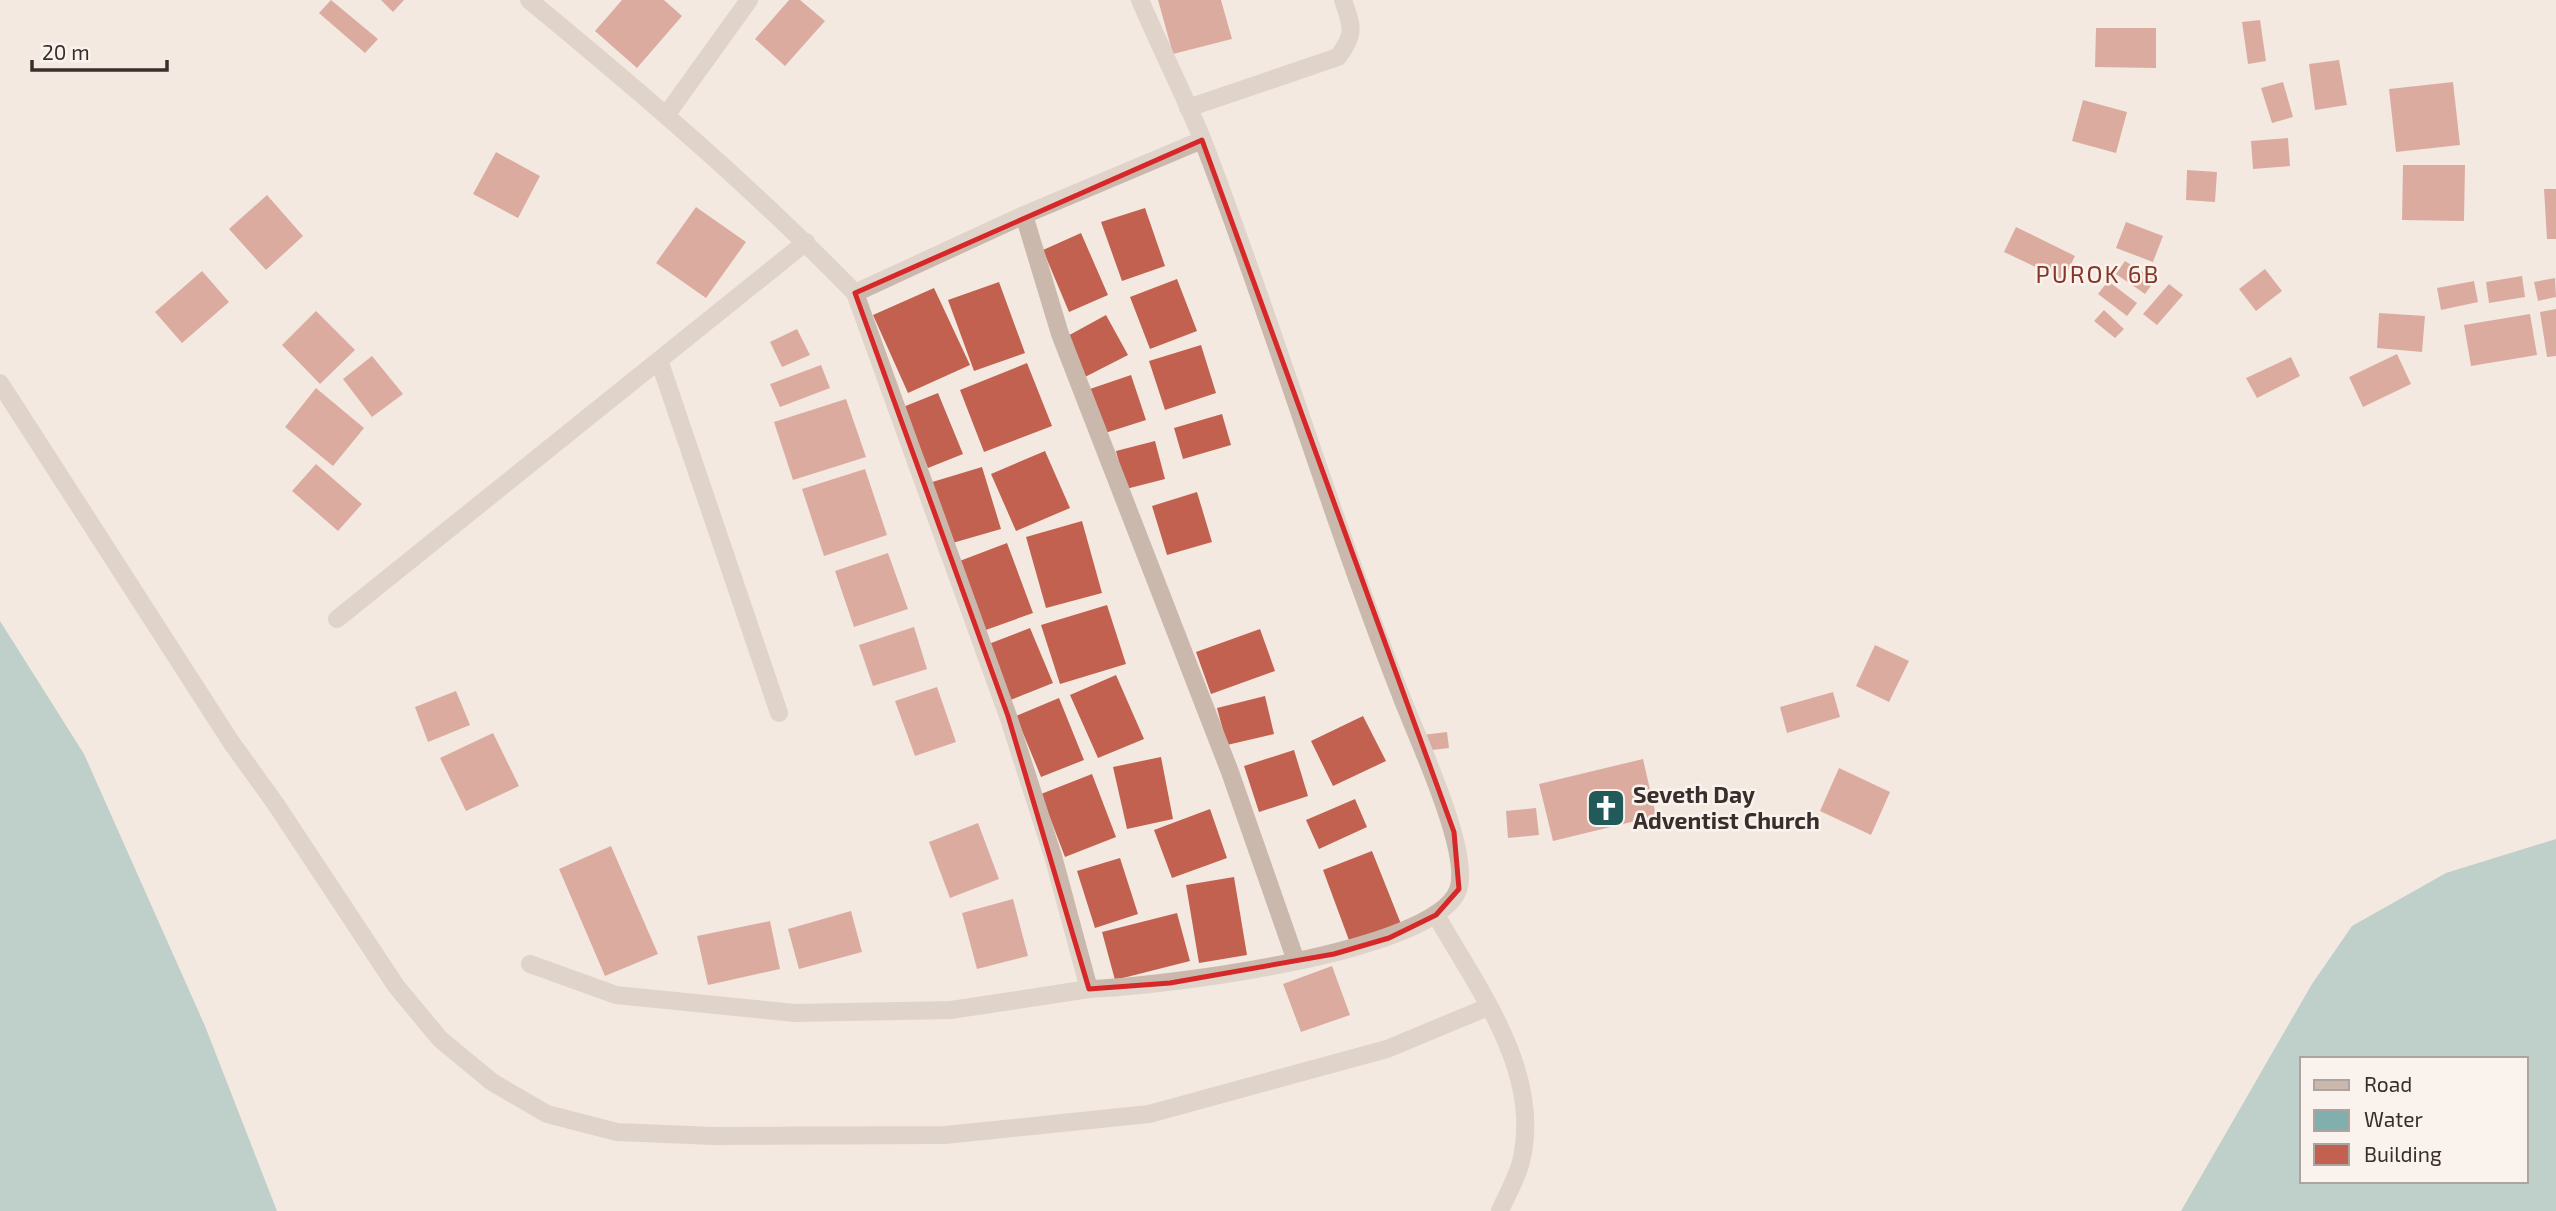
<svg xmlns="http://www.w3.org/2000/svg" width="2556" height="1211" font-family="'Exo 2',sans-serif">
	<rect width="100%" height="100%" fill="#f3e9e1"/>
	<!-- water -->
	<path fill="#80afad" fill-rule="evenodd" d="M0 621 84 754 205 1026 277 1211H0Z
		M2556 839V1211H2181L2312 984 2352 926 2446 873ZM2302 1059H2526V1181H2302Z"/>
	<!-- building -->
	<path fill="#c2614f" d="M331 0 378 39 365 53 319 13Z
		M381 0H404L393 12Z
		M622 0H664L682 16 637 68 595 31Z
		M789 0H800L825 21 785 66 755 39Z
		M1158 0H1221L1232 39 1173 54Z
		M2260 20 2266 61 2248 64 2242 22Z
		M2096 28H2156V68L2095 67Z
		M2339 60 2347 105 2315 110 2309 64Z
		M2283 82 2293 117 2272 123 2261 88Z
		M2453 82 2460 145 2396 152 2389 89Z
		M2083 100 2127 112 2116 153 2072 141Z
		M2288 138 2290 166 2253 169 2251 141Z
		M496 152 540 176 518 218 473 194Z
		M2403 165H2465L2464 221 2402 220Z
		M2187 170 2217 172 2215 202 2186 200Z
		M2544 189H2556V239H2547Z
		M267 195 303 236 266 270 229 229Z
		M696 207 746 242 706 298 656 263Z
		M1145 208 1165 266 1122 281 1101 222Z
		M2126 222 2163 236 2153 262 2116 248Z
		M2016 227 2075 256 2063 280 2004 252Z
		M1081 233 1108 295 1069 312 1043 250Z
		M2125 261 2155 280 2145 294 2116 274Z
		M2265 269 2282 291 2256 311 2239 289Z
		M202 271 229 302 182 343 155 312Z
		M2522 276 2525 297 2489 303 2486 282Z
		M2555 278 2556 297 2538 301 2534 282Z
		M1177 279 1197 331 1150 349 1130 297Z
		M2108 281 2137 303 2127 316 2098 294Z
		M2474 281 2478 302 2441 310 2437 288Z
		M999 282 1025 353 974 371 948 300Z
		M2169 284 2183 295 2157 325 2143 314Z
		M934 288 970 365 908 393 873 315Z
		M2556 309V356L2547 357 2540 312Z
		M2104 310 2124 329 2115 338 2094 321Z
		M316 311 355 350 320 384 282 345Z
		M2379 313 2425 316 2422 352 2377 348Z
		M2530 314 2537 355 2471 366 2464 325Z
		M1106 315 1128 355 1085 377 1064 338Z
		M797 329 810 355 782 367 770 342Z
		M1201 345 1216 393 1165 410 1149 361Z
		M2397 354 2411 384 2363 407 2349 377Z
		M372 356 403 394 372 417 343 379Z
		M2291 357 2300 376 2257 398 2246 378Z
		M1027 363 1052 426 984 452 960 390Z
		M821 365 830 388 780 407 770 384Z
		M1131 375 1146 420 1102 434 1087 390Z
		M316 388 364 428 333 466 285 427Z
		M938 393 963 454 928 468 903 407Z
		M846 399 866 457 793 480 774 422Z
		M1222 414 1231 445 1183 459 1174 428Z
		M1155 441 1165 479 1126 489 1116 451Z
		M1045 451 1070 508 1016 531 991 474Z
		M316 464 362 504 338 531 292 491Z
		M982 467 1001 529 949 544 929 483Z
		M865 469 887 535 824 556 802 489Z
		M1197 492 1212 542 1167 555 1152 506Z
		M1082 521 1102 593 1046 608 1026 537Z
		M1007 543 1033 613 983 631 957 562Z
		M888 553 908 609 854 627 835 571Z
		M1107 605 1126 664 1060 684 1041 625Z
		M914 627 927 669 873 686 859 645Z
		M1030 628 1053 683 1008 701 986 645Z
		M1260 629 1275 671 1211 694 1196 652Z
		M1875 645 1909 661 1889 702 1856 686Z
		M1116 675 1144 739 1098 758 1070 695Z
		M937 687 956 742 915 756 895 701Z
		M456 691 470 725 428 742 415 707Z
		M1833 692 1840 717 1787 733 1780 707Z
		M1265 696 1274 734 1227 745 1217 708Z
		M1059 698 1084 760 1041 777 1016 716Z
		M1363 716 1386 761 1333 786 1311 741Z
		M1447 732 1449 748 1424 751 1422 735Z
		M493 733 519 786 466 811 440 758Z
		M1294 750 1308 796 1259 812 1244 766Z
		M1161 757 1173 819 1127 829 1113 767Z
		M1643 759 1656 816 1553 841 1539 784Z
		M1839 768 1890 792 1871 835 1820 811Z
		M1092 774 1116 837 1065 857 1041 794Z
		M1355 799 1367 827 1319 849 1306 820Z
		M1536 808 1539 835 1508 838 1506 811Z
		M1210 809 1227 858 1172 878 1154 830Z
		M978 823 999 879 950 898 929 842Z
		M611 846 658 954 605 976 559 869Z
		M1372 851 1401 924 1350 943 1323 870Z
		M1120 858 1138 914 1095 928 1077 871Z
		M1234 877 1247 955 1199 963 1186 885Z
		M1013 899 1028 956 977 969 962 913Z
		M851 911 862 952 799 969 788 929Z
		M1177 913 1190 961 1115 980 1102 932Z
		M770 921 780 969 708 985 697 936Z
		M1332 966 1350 1015 1301 1032 1283 984Z"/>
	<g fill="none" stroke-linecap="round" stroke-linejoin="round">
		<!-- service -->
		<path stroke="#cbb8ac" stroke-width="18" d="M0 383 231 742 275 803 396 986 440 1039 492 1082 547 1114 617 1132 714 1136 945 1135 1149 1114 1387 1049 1488 1007
			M1436 915C1476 986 1541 1070 1522 1157 1519 1175 1507 1194 1500 1211"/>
		<!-- minor -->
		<path stroke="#cbb8ac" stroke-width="18" d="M529 0C642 93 753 188 855 293L1008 716 1053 856 1089 989C1155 987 1434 954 1458 890 1472 852 1415 734 1400 693 1329 511 1273 323 1203 141 1184 94 1160 47 1140 0
			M1188 108 1338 57C1356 33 1352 27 1343 0
			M667 114 749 0
			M1024 215 1202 140
			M855 293 1024 215 1060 334 1230 772 1296 961
			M659 360 779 713
			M337 619 806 242
			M530 964 616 995 795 1013 951 1010 1089 989"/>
	</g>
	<!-- marked area -->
	<path d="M0 0H2556V1211H0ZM1202 140 1454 832 1459 889 1436 915 1389 938 1334 954 1170 983 1089 989 1008 716 855 293Z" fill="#f3e9e1" fill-opacity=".55" fill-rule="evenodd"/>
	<path fill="none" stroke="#d62828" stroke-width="5" stroke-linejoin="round" d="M1202 140 1454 832 1459 889 1436 915 1389 938 1334 954 1170 983 1089 989 1008 716 855 293Z"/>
	<!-- icons -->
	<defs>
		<g id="church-square" transform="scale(2.0125)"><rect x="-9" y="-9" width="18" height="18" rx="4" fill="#215a59" stroke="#faf3ed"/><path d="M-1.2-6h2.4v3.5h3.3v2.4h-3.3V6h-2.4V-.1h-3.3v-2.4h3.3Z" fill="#fff"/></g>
	</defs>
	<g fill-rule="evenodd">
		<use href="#church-square" x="1606" y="808"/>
	</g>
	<g text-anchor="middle" stroke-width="5" stroke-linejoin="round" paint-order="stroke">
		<!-- poi labels -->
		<g font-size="23" font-weight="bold" fill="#392e2b" stroke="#faf3ed" text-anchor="start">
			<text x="1633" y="803">Seveth Day<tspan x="1633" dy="26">Adventist Church</tspan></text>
		</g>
		<!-- neighbourhood labels -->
		<g font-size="24" letter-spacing="2" fill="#863526" stroke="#faf3ed">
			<text x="2098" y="283">PUROK 6B</text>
		</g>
	</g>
	<!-- legend -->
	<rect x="2300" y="1057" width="228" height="126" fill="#faf3ed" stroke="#ada49f" stroke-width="2"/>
	<rect x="2314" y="1080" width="35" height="10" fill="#cbb8ac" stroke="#ada49f" stroke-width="2"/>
	<text x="2364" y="1092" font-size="21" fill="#392e2b">Road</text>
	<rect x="2314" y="1110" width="35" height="21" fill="#80afad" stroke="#ada49f" stroke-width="2"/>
	<text x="2364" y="1127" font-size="21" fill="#392e2b">Water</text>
	<rect x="2314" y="1144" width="35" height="21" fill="#c2614f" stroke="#ada49f" stroke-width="2"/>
	<text x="2364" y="1162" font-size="21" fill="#392e2b">Building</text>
	<!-- scale -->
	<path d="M32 60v10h135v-10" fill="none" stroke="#392e2b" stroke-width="3.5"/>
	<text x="42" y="60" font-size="21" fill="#392e2b" stroke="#faf3ed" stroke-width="5" paint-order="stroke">20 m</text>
</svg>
